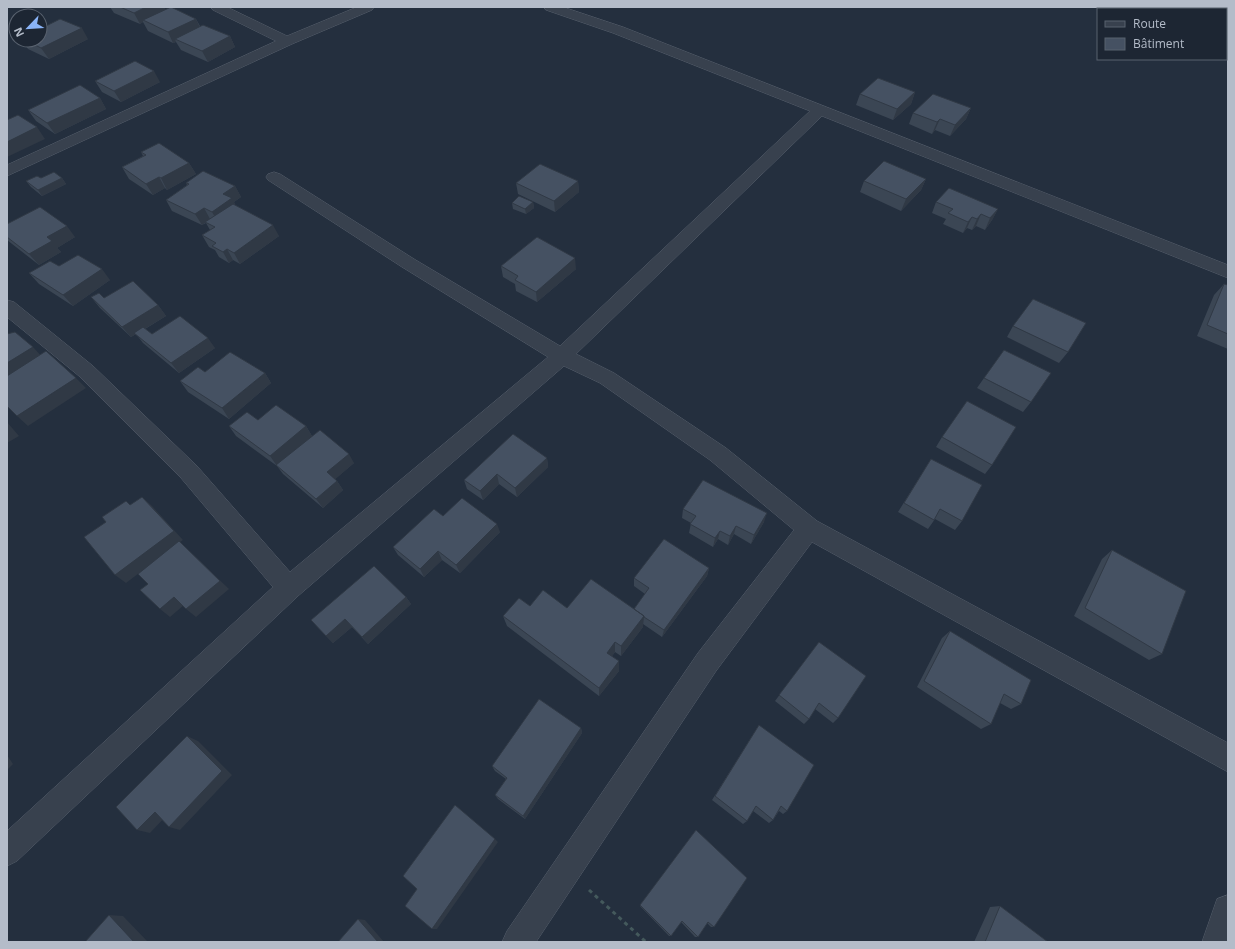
<svg xmlns="http://www.w3.org/2000/svg" width="1235" height="949" font-family="'Open Sans',sans-serif">
	<rect width="100%" height="100%" fill="#242f3e"/>
	<g fill="none" stroke-linecap="round" stroke-linejoin="round">
		<!-- minor casing -->
		<g stroke="#565f6c" stroke-width="1">
			<path id="minor" d="M211 7H227L287 36 357 7H374L372 10 292 44 7 176V165L276 41 213 10Z
				M544 7H563L623 27 1228 265V278L822 116 576 354 614 373 726 448 817 521 1228 743V772L812 542 716 671 536 942H502L507 931 698 653 794 530 710 460 600 383 564 366 298 596 17 861 7 866V831L273 587 181 478 79 376 7 317V300L14 302 93 366 197 466 290 572 548 357 402 267 268 180 266 177 268 174 274 172 280 174 414 259 560 346 810 111 613 33 546 10Z
				M1228 895V942H1202L1217 899Z"/>
		</g>
		<!-- path -->
		<path stroke="#44595c" stroke-width="3" stroke-dasharray="4 4" stroke-linecap="butt" d="M589 890 646 942"/>
		<!-- minor -->
		<use href="#minor" fill="#38414e" fill-rule="evenodd"/>
	</g>
	<!-- wall -->
	<path fill="#3b4654" d="M110 7H164L165 10 196 19 200 26 230 36 235 47 208 62 181 50 176 42 173 43 148 31 143 22 140 24 114 13Z
		M88 39 49 59 28 49 22 40Z
		M95 81 160 82 121 102 102 92Z
		M915 92 911 104 893 120 856 105 860 94Z
		M100 98 106 109 55 134 36 121 28 110Z
		M971 108 966 119 950 136 935 130 932 134 909 124 913 113Z
		M141 152 189 163 196 174 167 190 165 188 153 195 129 179 122 167 143 156Z
		M41 178H62L66 184 42 196 31 187 26 181Z
		M926 179 921 190 901 211 860 192 864 181Z
		M578 181 579 192 555 212 518 194 516 183Z
		M186 183 235 186 241 197 234 202 235 205 279 236 240 264 233 260 229 263 219 257 215 250 209 247 202 235 210 230 206 223 202 225 172 211 166 200 187 185Z
		M533 202 534 208 526 214 513 209 512 203Z
		M936 202 998 209 992 220 985 230 976 226 972 230 967 228 963 233 943 224 946 219 932 213Z
		M7 224 75 237 57 248 61 252 39 265 7 240Z
		M59 266 110 280 73 306 39 284 29 273Z
		M501 266 576 269 537 302 516 291 515 284 503 277Z
		M1224 284 1228 285V349L1197 336 1214 295Z
		M91 297 104 298 158 305 166 316 145 329 152 334 215 348 179 373 143 343 136 334 131 337 100 308Z
		M1013 326 1068 352 1059 363 1007 337Z
		M205 372 265 373 271 383 229 419 188 392 180 381Z
		M984 378 1031 402 1023 412 977 388Z
		M258 420 306 426 312 436 302 445 354 463 335 479 337 481 343 490 323 508 283 474 277 466 236 436 229 426Z
		M942 437 992 465 985 474 936 447Z
		M547 458 548 467 517 497 499 484 483 500 467 489 464 480Z
		M931 459 962 521 955 530 935 519 928 529 898 512Z
		M683 509 764 522 751 544 734 534 728 545 718 539 713 547 689 533 691 523 682 518Z
		M443 516 500 532 460 573 442 560 424 577 398 555 393 547Z
		M1112 550 1162 654 1149 660 1074 616 1102 559Z
		M709 568 707 576 662 637 643 624V627L621 656 615 652 612 656 619 671 599 696 507 626 503 616 530 606 567 608 634 609 645 594 634 586V578Z
		M406 597 411 604 368 644 352 627 333 643 311 620Z
		M950 631 1021 704 1011 709 1000 703 991 724 981 729 917 687 942 638Z
		M819 642 838 718 833 723 815 709 809 719 804 724 775 701Z
		M759 725 787 811 783 814 779 811 773 820 769 823 753 811 747 821 743 824 712 800Z
		M581 728 582 733 525 819 498 799 495 795 506 779 495 771 492 766Z
		M696 830 714 927H711L707 923 698 937H695L681 922 671 936H669L640 906Z
		M1000 906 1048 942H974L990 907Z"/>
	<!-- shaded-wall -->
	<path fill="#303945" d="M146 7H164L166 11 143 20V22L140 24 134 13Z
		M196 19 201 30 175 39 176 42 173 43 168 32Z
		M82 28 88 39 49 59 41 48Z
		M230 36 235 47 208 62 202 51Z
		M154 71 160 82 121 102 114 91Z
		M915 92 911 104 893 120 897 109Z
		M100 98 106 109 55 134 47 123Z
		M971 108 966 119 950 136 955 125Z
		M940 119 935 130 932 134 937 122Z
		M37 127 45 139 7 157V142Z
		M189 163 196 174 167 190 161 178Z
		M159 177 165 188 153 195 146 184Z
		M62 178 66 184 42 196 38 190Z
		M926 179 921 190 901 211 906 199Z
		M578 181 579 192 555 212 554 201Z
		M235 186 241 197 234 202 238 210 219 224 212 212 223 194Z
		M533 202 534 208 526 214 525 209Z
		M204 208 210 219 202 225 195 214Z
		M998 209 992 220 985 230 990 218Z
		M981 214 976 226 972 230 977 219Z
		M972 217 967 228 963 233 968 222Z
		M273 225 279 236 240 264 234 253Z
		M67 226 75 237 57 248 61 252 39 265 29 254 47 237Z
		M227 249 233 260 229 263 223 252Z
		M575 258 576 269 537 302 536 292Z
		M102 269 110 280 73 306 63 295Z
		M158 305 166 316 136 334 134 333 136 334 131 337 122 327Z
		M208 338 215 348 179 373 171 363Z
		M33 347 43 358 7 381V363Z
		M265 373 271 383 229 419 222 408Z
		M76 378 86 388 28 426 17 416Z
		M7 422 19 436 7 443Z
		M306 426 312 436 277 466 270 456Z
		M349 454 354 463 332 482 327 472Z
		M547 458 548 467 517 497 515 488Z
		M497 474 499 484 483 500 480 491Z
		M337 481 343 490 323 508 316 499Z
		M142 497 152 506 183 540 180 542 229 589 196 617 186 609 180 542 126 583 115 575Z
		M767 513 764 522 751 544 754 535Z
		M497 524 500 532 460 573 456 565Z
		M736 526 734 534 728 545 730 536Z
		M720 531 718 539 713 547 715 538Z
		M438 551 442 560 424 577 420 569Z
		M709 568 707 576 662 637 664 630Z
		M174 597 184 605 170 617 160 609Z
		M406 597 411 604 368 644 362 637Z
		M644 616 643 627 621 656V646Z
		M345 619 352 627 333 643 326 636Z
		M615 642V652L608 662 607 653Z
		M619 661V671L599 696V688Z
		M581 728 582 733 525 819 523 816Z
		M187 736 198 741 232 775 180 830 169 827Z
		M7 755 13 764 7 770Z
		M155 812 167 815 150 833 137 830Z
		M495 839 498 842 437 929H432Z
		M109 915 123 916 148 942H134Z
		M358 919 365 920 384 942H378Z"/>
	<!-- building -->
	<path fill="#455162" stroke="#303945" d="M120 7H146L134 13Z
		M171 7 196 19 168 32 143 20Z
		M60 19 82 28 41 48 25 40H40V29Z
		M203 25 230 36 202 51 175 39Z
		M135 61 154 71 114 91 95 81Z
		M878 78 915 92 897 109 860 94Z
		M80 85 100 98 47 123 28 110Z
		M933 94 971 108 955 125 940 119 937 122 913 113Z
		M18 115 37 127 7 142V120Z
		M159 143 189 163 161 178 159 177 146 184 122 167 146 155 141 152Z
		M884 161 926 179 906 199 864 181Z
		M540 164 578 181 554 201 516 183Z
		M203 171 235 186 223 194 232 198 212 212 204 208 195 214 166 200 189 184 186 183Z
		M54 172 62 178 38 190 26 181 37 176 41 178Z
		M949 188 998 209 990 218 981 214 977 219 972 217 968 222 948 213 953 209 936 202Z
		M519 196 533 202 525 209 512 203Z
		M233 204 273 225 234 253 227 249 223 252 212 246 216 243 202 235 215 227 205 222Z
		M40 207 67 226 47 237 52 241 29 254 7 237V224Z
		M537 237 575 258 536 292 515 280 518 276 501 266Z
		M78 255 102 269 63 295 29 273 50 261 59 266Z
		M133 281 158 305 122 327 91 297 99 293 104 298Z
		M1224 284 1228 285V334L1207 325Z
		M1033 299 1086 323 1068 352 1013 326Z
		M180 316 208 338 171 363 134 333 143 327 152 334Z
		M15 332 33 347 7 363V334Z
		M1004 350 1051 373 1031 402 984 378Z
		M46 351 76 378 17 416 7 406V376Z
		M230 352 265 373 222 408 180 381 198 367 205 372Z
		M967 401 1016 427 992 465 942 437Z
		M276 405 306 426 270 456 229 426 247 412 258 420Z
		M320 430 349 454 327 472 337 481 316 499 276 465Z
		M513 434 547 458 515 488 497 474 480 491 464 480Z
		M931 459 982 485 962 521 940 509 934 520 904 503Z
		M703 480 767 513 754 535 736 526 730 536 720 531 715 538 690 524 696 516 683 509Z
		M142 497 174 531 115 575 84 537 106 522 102 517 126 501 130 505Z
		M462 498 497 524 456 565 438 551 420 569 393 547 434 509 443 516Z
		M664 539 709 568 664 630 644 617V616L634 609 649 588 634 578Z
		M179 541 220 581 186 609 174 597 160 609 140 590 148 584 138 574Z
		M1112 550 1186 591 1162 654 1085 608Z
		M374 566 406 597 362 637 345 619 326 636 311 620Z
		M591 579 644 616 621 646 615 642 607 653 619 661 599 688 503 616 519 598 530 606 543 590 567 608Z
		M950 631 1031 680 1021 704 1004 694 991 724 924 681Z
		M819 642 866 676 838 718 819 703 809 719 779 695Z
		M539 699 581 728 523 816 495 795 507 778 492 766Z
		M759 725 814 765 787 811 781 806 773 820 756 806 747 821 715 796Z
		M187 736 222 771 169 827 155 812 137 830 116 807Z
		M455 805 495 839 432 929 405 906 417 889 403 876Z
		M696 830 747 878 714 927 708 922 698 937 682 921 671 936 640 905Z
		M1000 906 1048 942H985Z
		M109 915 134 942H85Z
		M358 919 378 942H338Z"/>
	<!-- border -->
	<rect width="1235" height="949" fill="none" stroke="#b4bcc9" stroke-width="16"/>
	<!-- legend -->
	<rect x="1097" y="8" width="130" height="52" fill="#1d2633" stroke="#59626f"/>
	<rect x="1105" y="21" width="20" height="6" fill="#38414e" stroke="#59626f"/>
	<text x="1133" y="28" font-size="12" fill="#b4bcc9">Route</text>
	<rect x="1105" y="38" width="20" height="12" fill="#455162" stroke="#59626f"/>
	<text x="1133" y="48" font-size="12" fill="#b4bcc9">Bâtiment</text>
	<!-- north arrow -->
	<g transform="translate(28 28) rotate(245)"><circle r="19" fill="#1d2633" stroke="#59626f"/>
	<path d="M0-3L7 15L0 10L-7 15Z" fill="#8ab4f8"/>
	<text y="-6" font-size="11" font-weight="bold" text-anchor="middle" fill="#b4bcc9">N</text>
	</g>
</svg>
